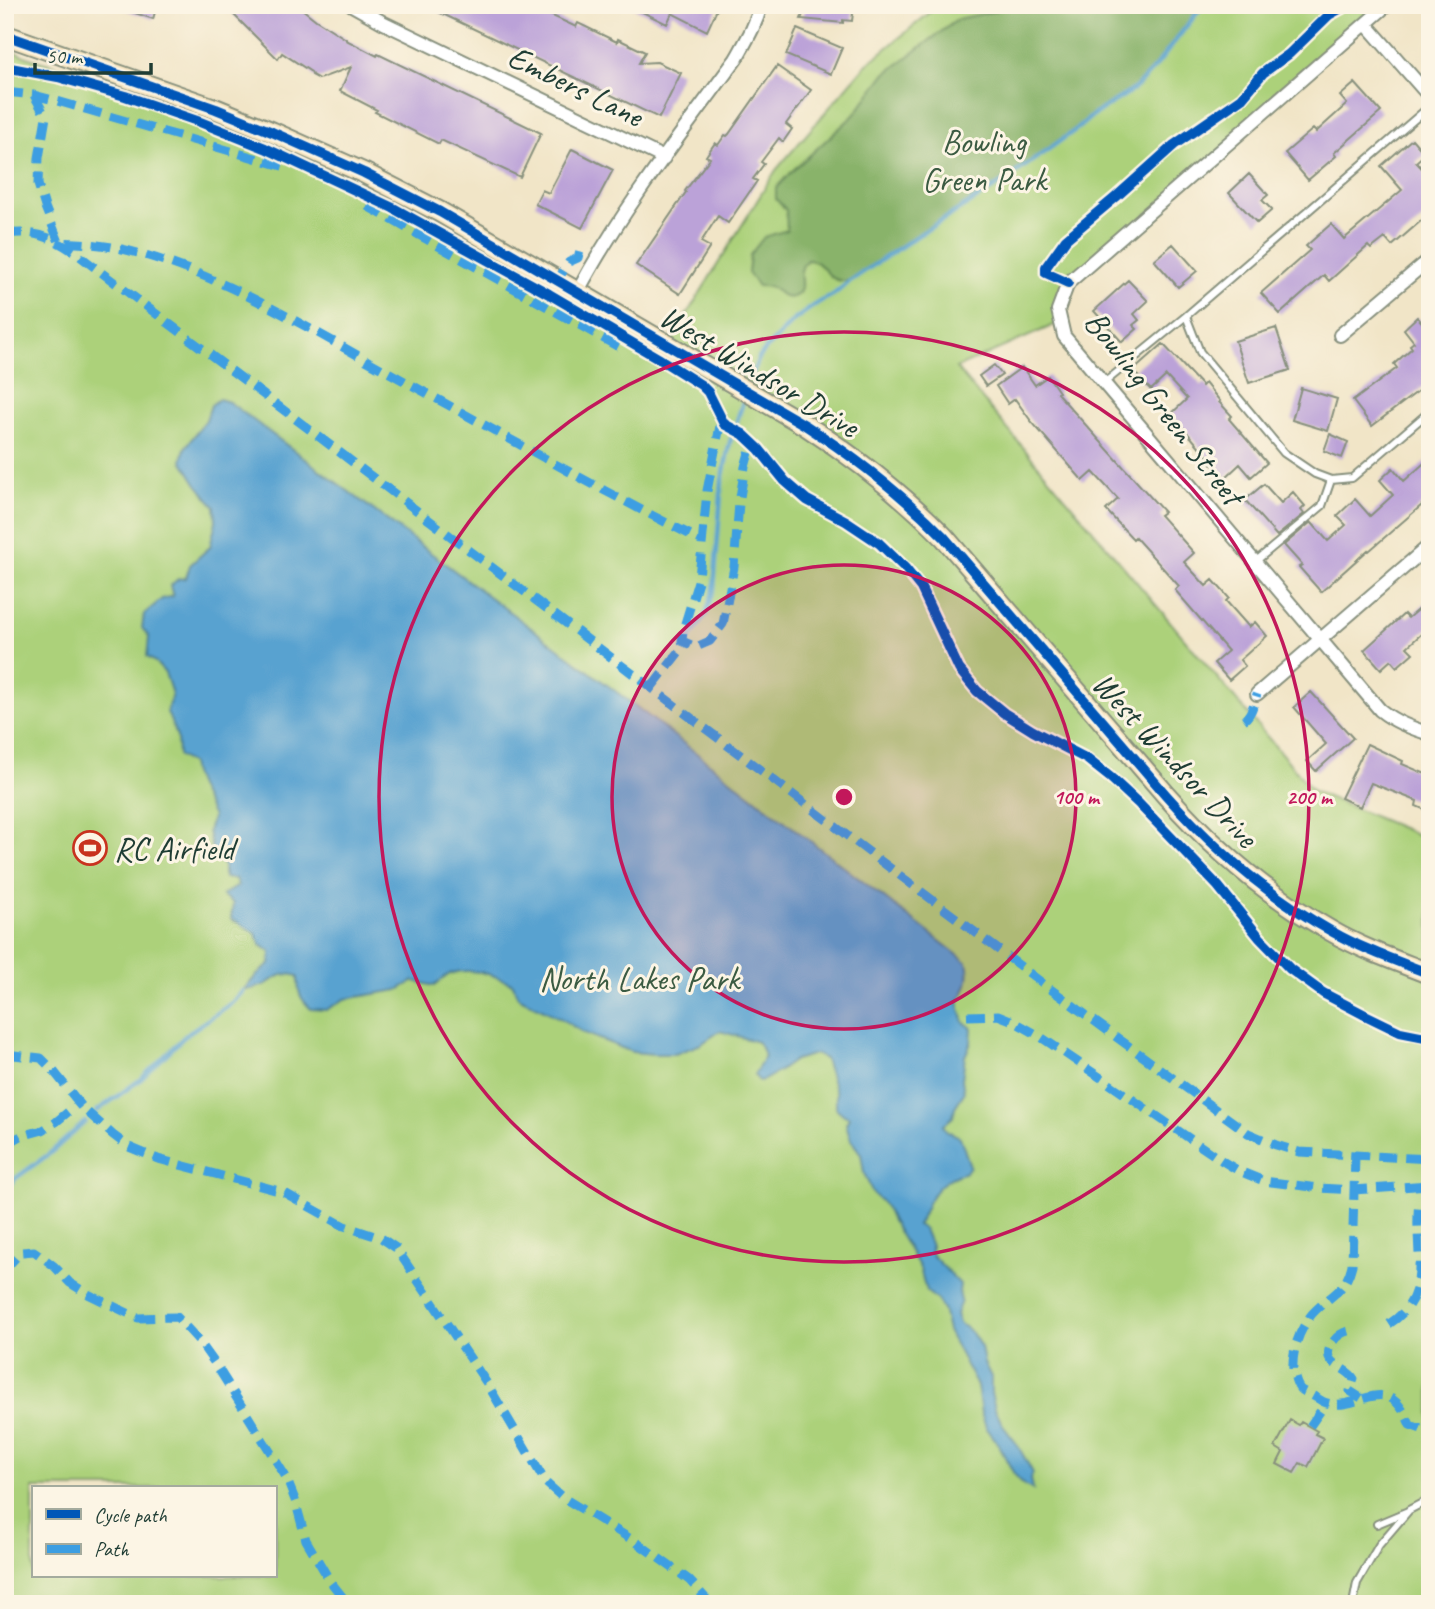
<svg xmlns="http://www.w3.org/2000/svg" width="1435" height="1609" font-family="Caveat,sans-serif">
	<rect width="100%" height="100%" fill="#fcf5e5"/>
	<filter id="ink" filterUnits="userSpaceOnUse"><feTurbulence type="fractalNoise" baseFrequency=".0143" numOctaves="2"/><feDisplacementMap in="SourceGraphic" scale="14" xChannelSelector="R" yChannelSelector="G"/><feConvolveMatrix kernelMatrix="1 2 1 2 8 2 1 2 1" color-interpolation-filters="sRGB"/></filter>
	<filter id="wash" filterUnits="userSpaceOnUse"><feTurbulence type="fractalNoise" baseFrequency=".00686" numOctaves="4" result="noise"/><feDisplacementMap in="SourceGraphic" scale="28" xChannelSelector="R" yChannelSelector="G"/><feGaussianBlur stdDeviation="1.57" result="paint"/><feColorMatrix in="noise" values="0 0 0 0 0 0 0 0 0 0 0 0 0 0 0 0 0 1.4 0 .05"/><feComposite in="paint" operator="in"/></filter>
	<g filter="url(#wash)">
		<rect width="100%" height="100%" fill="#f1e5c7"/>
		<!-- green -->
		<path fill="#acd17a" stroke="#668757" stroke-width="2" fill-rule="evenodd" d="M939 5H1387L1068 283 1061 322 956 368 1313 791 1430 840V1604H5V48L35 60 150 94 265 140 400 202 663 353 776 170 865 66ZM33 1488H275V1576H33Z"/>
		<!-- forest -->
		<path fill="#89b36a" stroke="#54784f" stroke-width="2" d="M1000 5H1203L1155 67 1134 89 1093 115 1078 128 1000 184 977 197 850 281C823 284 829 261 807 260 793 274 809 289 795 296 784 302 779 290 770 287 766 286 762 286 758 286L748 273 750 255 764 237 787 230 786 210 776 199V188L791 172 854 115 884 75 958 19 995 11Z"/>
		<!-- water -->
		<path fill="#59a2d0" stroke="#3c7082" stroke-width="2" d="M219 399 229 402 638 708 967 962C971 978 967 989 958 1002L964 1022 972 1028 971 1043 965 1056 962 1079 964 1093 955 1107 953 1117 943 1125 947 1131 960 1137 970 1166 966 1172C945 1178 933 1189 925 1210 922 1216 922 1219 917 1225L924 1229 931 1246V1254L960 1284 959 1292 961 1301 956 1314 959 1323 972 1333 981 1347 984 1363 991 1377V1393L996 1412 1004 1427 1017 1444 1033 1473 1030 1480 1033 1490 1024 1485 1014 1474 997 1442 986 1427 981 1413 977 1386 948 1331 943 1309 937 1300 926 1291 920 1268 892 1221 887 1210 881 1201 873 1194 864 1173 861 1154 851 1140 846 1124 849 1117 844 1115 836 1108V1093L825 1059 815 1054 795 1060 778 1072 760 1082 754 1075 765 1056 758 1042 720 1031 701 1044 675 1054H654L632 1052 584 1033 560 1018 518 997 513 984C495 975 473 967 452 973 446 975 439 982 434 986L414 981 398 990 345 999 326 1010 311 1009C299 997 298 993 298 976 282 971 279 977 266 984 259 988 250 989 243 991L256 976 270 964 271 952 261 945 256 934 246 927 231 919 233 903 222 895 238 886 236 879 224 878V866L212 850 208 831 213 817C205 799 194 784 191 764L178 755 177 737 167 712 172 694 165 673 155 662 147 657 149 637 142 628 144 614 162 599 173 596 170 586 178 579 186 578 190 565 210 547 216 521 215 507 196 483 182 460 185 448 206 420 211 405Z"/>
		<g fill="none" stroke-linecap="round" stroke-linejoin="round">
			<!-- stream -->
			<path stroke="#59a2d0" stroke-width="4.5" d="M751 377 759 358 765 350 794 320 819 302 833 295 850 281 920 234 1000 184 1078 128 1093 115 1134 89 1155 67 1203 5
				M688 642 706 614 714 589 722 480 730 442 744 399
				M97 1111 141 1079 188 1033 222 1010 234 1001 243 991
				M5 1190 16 1178 49 1154 85 1122"/>
		</g>
		<g id="blocks">
			<!-- building -->
			<path fill="#bba2d8" d="M117 5H157L153 19 117 7Z
				M224 5H297L316 20 346 39V40L377 56 378 54 541 133 520 177 441 140 439 144 375 112 377 110 340 91 351 67 319 79 312 75 311 72 282 53 278 59Z
				M424 5H541L550 9 548 14 576 27 578 23 617 42 618 39 645 52 639 63 657 62 681 73 659 118Z
				M628 5H719L707 31 672 13 667 24Z
				M807 5H854L852 21 843 20V23L801 19Z
				M797 29 842 48 831 74 786 55Z
				M777 66 811 90 786 124 792 129 783 142 779 138 761 162 764 164 753 179 757 181 728 223 718 216 701 242 710 247 680 294 636 265 686 192 685 191 710 158 706 156 715 143 718 145 725 135 727 136 729 134Z
				M1355 83 1381 112 1334 153 1336 156 1308 180 1285 153 1313 129 1316 132 1347 104 1340 96Z
				M1412 139 1425 154 1416 162 1430 177V213L1392 246 1385 238 1371 249 1368 246 1329 281 1324 275 1280 314 1261 293 1310 250 1306 246 1331 224 1344 239 1402 190 1381 166Z
				M572 149 613 170 582 228 535 204 542 190 549 193Z
				M1249 174 1268 195 1262 200 1272 210 1257 223 1229 193Z
				M1173 244 1197 271 1178 287 1154 260Z
				M1128 280 1148 301 1134 314 1139 320 1133 325 1137 329 1122 342 1094 311Z
				M1417 317 1430 331V382L1372 426 1353 401 1397 368 1394 364 1412 348 1410 345 1414 342 1404 329Z
				M1276 328 1290 370 1249 383 1235 341Z
				M1163 344 1202 386 1205 383 1220 401 1219 402 1232 416 1229 419 1267 463 1251 477 1240 464 1225 478 1208 459 1209 458 1171 414 1187 399 1166 376 1151 390 1133 371Z
				M994 365 1002 375 986 386 979 376Z
				M1022 367 1035 385 1048 376 1059 392 1057 393 1164 512 1160 515 1194 553 1184 562 1206 586 1213 580 1229 598 1226 601 1249 627 1255 622 1267 636 1240 660 1245 666 1229 680 1214 663 1228 651 1175 590 1179 586 1135 537 1133 539 1106 510 1118 499 1093 472 1083 481 1031 421 1015 399 1008 404 996 386Z
				M1301 388 1337 399 1328 431 1292 420Z
				M1330 434 1348 442 1342 458 1324 451Z
				M1430 458V498L1369 551 1368 550 1321 592 1299 567 1302 565 1284 545 1311 522 1328 541 1346 525 1337 516 1355 499 1370 516 1393 495 1380 480 1393 468 1404 481Z
				M1264 484 1281 503 1293 492 1305 506 1301 510 1304 514 1277 536 1245 500Z
				M1430 599V626L1407 647 1413 653 1397 667 1391 660 1381 669 1364 650 1404 614 1408 618Z
				M1311 692 1353 738 1316 771 1307 761 1326 744 1294 707Z
				M1367 744 1403 761 1402 764 1428 775 1430 772V812L1416 806 1417 801 1371 783 1360 807 1341 798Z
				M1290 1420 1299 1425 1301 1422 1317 1431 1315 1434 1323 1438 1308 1467 1300 1463 1294 1473 1277 1464 1283 1452 1275 1447Z"/>
		</g>
	</g>
	<g filter="url(#ink)">
		<use href="#blocks" fill-opacity="0" stroke="#88917e" stroke-width="2"/>
		<g fill="none" stroke-linecap="round" stroke-linejoin="round">
			<!-- lane casing -->
			<g stroke="#88917e" stroke-width="10">
				<path id="lane" d="M1430 106 1186 316 1200 352 1284 453 1315 474 1331 480 1352 478 1430 411
					M1104 383 1186 316
					M1256 561 1322 506 1331 480
					M1377 1524 1408 1511
					M1353 1604 1357 1583 1379 1545 1409 1510 1430 1499"/>
			</g>
			<!-- street casing -->
			<g stroke="#88917e" stroke-width="16">
				<path id="street" d="M352 5 384 23 664 158
					M1387 5 1068 283 1058 310 1064 336 1380 710C1395 722 1411 728 1430 734
					M1366 24 1430 97
					M578 291C622 209 681 134 736 59 746 41 756 25 761 5
					M1340 335 1430 259
					M1257 694 1430 545"/>
			</g>
			<!-- secondary casing -->
			<g stroke="#88917e" stroke-width="23">
				<path id="secondary" d="M5 35 216 109 272 132 364 173 440 212 805 425C856 458 902 494 944 537L1166 795C1214 849 1268 896 1331 931 1362 949 1397 961 1430 974"/>
			</g>
			<!-- lane -->
			<use href="#lane" stroke="#fff" stroke-width="6"/>
			<!-- street -->
			<use href="#street" stroke="#fff" stroke-width="12"/>
			<!-- secondary -->
			<use href="#secondary" stroke="#f9e7c3" stroke-width="19"/>
			<!-- quiet -->
			<path stroke="#3c9ee2" stroke-width="9" stroke-dasharray="18 9" stroke-linecap="butt" d="M5 92 34 95 57 101 286 167
				M34 95 46 117 39 158 38 184 45 207 59 242C78 243 99 244 117 248 211 268 302 325 386 371 491 428 595 488 703 541
				M367 206 624 350
				M5 234C36 230 52 237 77 254L1045 985 1248 1133 1276 1145 1299 1152 1430 1159
				M554 286 569 262 578 258 580 250
				M721 421 707 491 699 578 683 630 682 641 696 647 710 641 723 624 734 567 739 503 745 467 752 442
				M651 688 686 643
				M1244 720C1252 714 1254 703 1257 694
				M967 1016 998 1015 1013 1021 1038 1035 1224 1162 1239 1171 1264 1181 1319 1188 1354 1190 1430 1185
				M5 1054 41 1058 52 1069 84 1109 113 1135 129 1147 158 1159 283 1192 344 1226 381 1238 396 1248 488 1385 546 1483 562 1497 639 1544 689 1580 711 1604
				M5 1145 21 1136 43 1130 56 1122 79 1103
				M1355 1155 1352 1265C1345 1294 1329 1295 1312 1314 1300 1329 1292 1349 1293 1369 1294 1375 1296 1384 1300 1389 1303 1392 1311 1394 1315 1397 1318 1398 1321 1401 1324 1402 1358 1415 1387 1367 1410 1425L1430 1432
				M5 1272 8 1266 21 1252 34 1251 54 1266 70 1283 88 1294 138 1318 177 1317 199 1341 216 1365 286 1477 295 1500 306 1540 330 1581 348 1604
				M1389 1324C1435 1294 1413 1251 1419 1202
				M1348 1331C1340 1333 1335 1338 1331 1345 1320 1365 1347 1366 1354 1379L1350 1391 1361 1398
				M1310 1426 1326 1403"/>
			<!-- cycleway casing -->
			<g stroke="#fcf5e5" stroke-width="15">
				<path id="cycleway" d="M5 35 216 109 272 132 364 173 440 212 805 425C856 458 902 494 944 537L1166 795C1214 849 1268 896 1331 931 1362 949 1397 961 1430 974
					M5 67 58 77 125 96 200 122 265 148 393 208 549 294 658 358 701 385 708 392 724 424 743 434 759 449 785 481 807 500 846 521 879 543 905 568 921 588 959 669 977 691 1004 713 1033 731 1087 759 1111 778 1138 803 1218 886 1260 938 1290 969 1323 993 1365 1015 1400 1032 1430 1038
					M1068 283 1046 273V267L1066 239 1116 197 1174 145 1242 98 1263 73 1289 54 1329 15 1347 5"/>
			</g>
			<!-- cycleway -->
			<use href="#cycleway" stroke="#0057b8" stroke-width="10"/>
		</g>
	</g>
	<!-- distance rings -->
	<circle cx="844" cy="797" r="232" fill="#c2185b" fill-opacity=".12"/>
	<g fill="none" stroke="#c2185b" stroke-width="3.5">
		<circle cx="844" cy="797" r="232"/>
		<circle cx="844" cy="797" r="465"/>
	</g>
	<!-- icons -->
	<defs>
		<g id="stadium-ring" transform="scale(1.75)"><circle r="9.5" fill="#fcf5e5" stroke="#c8321e" stroke-width="1.5"/><path d="M0-5a6.5 5 0 1 0 0 10a6.5 5 0 1 0 0-10ZM-3.5-1.8h7v3.6h-7Z" fill="#c8321e"/></g>
	</defs>
	<g fill-rule="evenodd">
		<use href="#stadium-ring" x="90" y="848"/>
	</g>
	<g text-anchor="middle" stroke-width="6" stroke-linejoin="round" paint-order="stroke">
		<!-- street labels -->
		<g font-size="33" fill="#1f3d34" stroke="#fcf5e5">
			<text transform="translate(576 85) rotate(26)" y="12">Embers Lane</text>
			<text transform="translate(760 370) rotate(31)" y="12">West Windsor Drive</text>
			<text transform="translate(1165 407) rotate(52)" y="12">Bowling Green Street</text>
			<text transform="translate(1176 759) rotate(47)" y="12">West Windsor Drive</text>
		</g>
		<!-- park labels -->
		<g font-size="33" fill="#3b5b42" stroke="#fcf5e5">
			<text x="984" y="153">Bowling<tspan x="984" dy="38">Green Park</tspan></text>
			<text x="639" y="990">North Lakes Park</text>
		</g>
		<!-- poi labels -->
		<g font-size="33" fill="#1f3d34" stroke="#fcf5e5" text-anchor="start">
			<text x="114" y="860">RC Airfield</text>
		</g>
	</g>
	<circle cx="844" cy="797" r="10" fill="#c2185b" stroke="#fcf5e5" stroke-width="3.5"/>
	<g font-size="21" text-anchor="middle" font-weight="bold" fill="#c2185b" stroke="#fcf5e5" stroke-width="6" stroke-linejoin="round" paint-order="stroke">
		<text x="1076" y="804">100 m</text>
		<text x="1309" y="804">200 m</text>
	</g>
	<!-- margin -->
	<rect width="1435" height="1609" fill="none" stroke="#fcf5e5" stroke-width="28"/>
	<!-- legend -->
	<rect x="32" y="1486" width="245" height="91" fill="#fcf5e5" stroke="#a4ab9e" stroke-width="2"/>
	<rect x="46" y="1509" width="35" height="10" fill="#0057b8" stroke="#a4ab9e" stroke-width="2"/>
	<text x="94" y="1522" font-size="21" fill="#1f3d34">Cycle path</text>
	<rect x="46" y="1544" width="35" height="10" fill="#3c9ee2" stroke="#a4ab9e" stroke-width="2"/>
	<text x="94" y="1556" font-size="21" fill="#1f3d34">Path</text>
	<!-- scale -->
	<path d="M35 63v10h116v-10" fill="none" stroke="#1f3d34" stroke-width="3.5"/>
	<text x="46" y="63" font-size="21" fill="#1f3d34" stroke="#fcf5e5" stroke-width="5" paint-order="stroke">50 m</text>
</svg>
